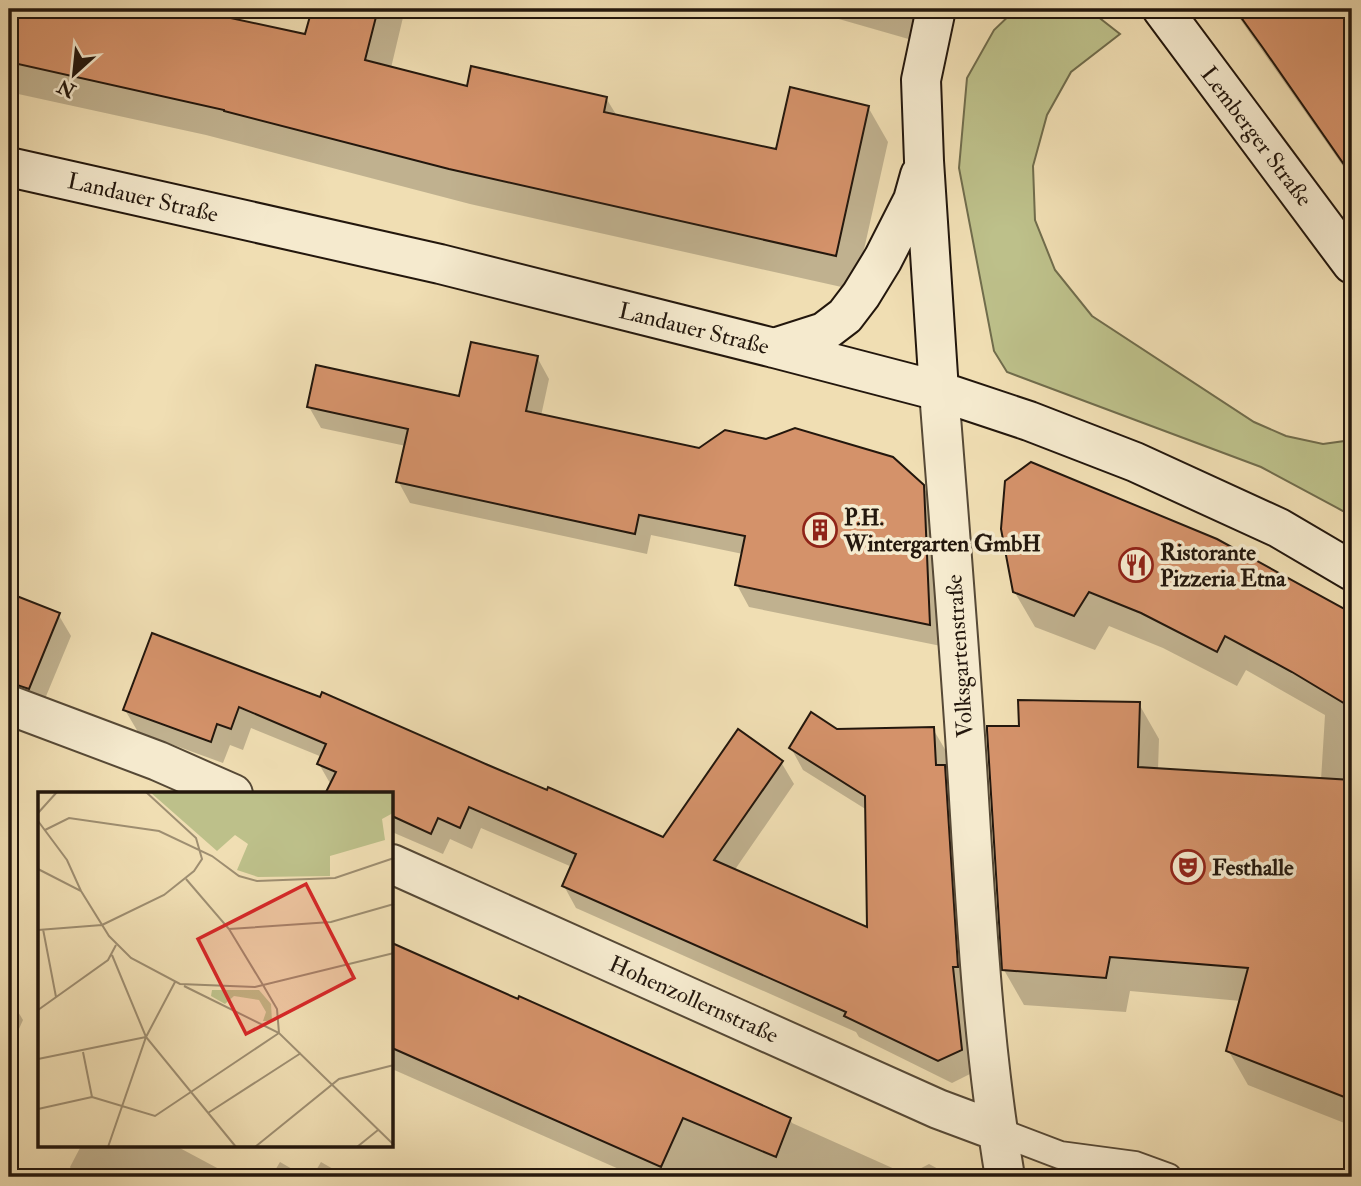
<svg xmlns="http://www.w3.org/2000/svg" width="1361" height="1186" font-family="'IM FELL Double Pica',serif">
	<rect width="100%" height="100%" fill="#f0deb3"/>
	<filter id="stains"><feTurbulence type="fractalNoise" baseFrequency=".00286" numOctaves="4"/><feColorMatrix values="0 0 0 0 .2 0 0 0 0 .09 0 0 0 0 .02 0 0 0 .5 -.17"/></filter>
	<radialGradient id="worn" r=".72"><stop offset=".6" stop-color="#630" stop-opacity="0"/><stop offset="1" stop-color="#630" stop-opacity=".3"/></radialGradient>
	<!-- green -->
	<path fill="#bdc08a" stroke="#706c4c" stroke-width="2" d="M1016 9H1088L1120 34 1071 72 1047 115 1033 166 1035 220 1055 270 1092 316 1254 422 1286 436 1323 444 1352 440V518L1343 511 1261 467 1007 372 994 351 959 168 967 78 994 30Z"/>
	<!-- shadow -->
	<path fill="#0003" d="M9 9H180L306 37 314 9H405L391 68 468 88 606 98 617 116 778 151 868 107 888 142 855 290 470 204 206 135 9 92Z
		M804 9H929L919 42Z
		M1233 9H1352V179Z
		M537 357 549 379 541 416 699 450 923 486 936 508 941 646 749 607 737 585 743 554 651 535 647 554 410 503 398 481 406 446 321 428 309 407 461 398Z
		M1003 529 1332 603 1352 615V1126L1248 1085 1228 1050 1241 1001 1130 991 1126 1012 1024 1005 1004 970 1021 728 1139 704 1159 739 1158 770 1321 780 1325 715 1246 670 1237 686 1163 648 1109 626 1095 650 1035 627 1014 591Z
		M9 595 58 614 71 636 42 706 9 693Z
		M153 635 487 767 664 839 781 762 794 784 734 871 869 930 867 810 803 770 791 748 837 730 933 729 946 751 947 771 957 788 974 1072 952 1083 859 1037 856 1032 576 908 564 886 572 867 481 828 472 849 450 839 443 854 392 832V794L331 785 319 764 322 757 251 728 243 750 230 745 223 763 138 732 125 710Z
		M392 944 790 1119 792 1123 908 1175 929 1164 953 1177H637L392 1069Z
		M9 999 11 1000 23 1020 9 1051Z
		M81 1146H176L234 1177H76L70 1167Z
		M280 1162 306 1177H271Z
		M321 1162 347 1177H312Z"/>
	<!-- building -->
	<path fill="#d4926a" stroke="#23170d" stroke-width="2" d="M9 9H189L305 34 312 9H378L365 60 467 86 471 66 607 97 604 112 776 149 790 87 869 106 836 256 449 169 224 111V110L9 62Z
		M1235 9H1352V176L1263 48Z
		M471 342 538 356 526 411 699 448 725 430 766 439 795 428 893 457 924 485 930 625 735 585 745 536 639 515 635 534 396 482 408 429 307 407 316 365 459 396Z
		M1031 462 1217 539 1352 613V708L1292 672 1225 636 1217 652 1141 613 1089 592 1074 616 1013 592 1001 529 1005 481Z
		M9 593 60 613 29 689 17 685 9 684Z
		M152 633 320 697 322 692 488 765 547 790 548 787 663 837 738 729 783 761 714 860 867 927 865 796 789 748 811 712 837 729 934 727 936 765H945L958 967H953L962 1050 938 1061 844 1016 846 1012 562 886 576 854 469 807 460 828 438 818 431 834 392 816V794H325L336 772 317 764 326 744 239 707 231 729 217 724 211 742 123 710Z
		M1018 700 1140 702 1138 767 1352 780V1100L1226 1051 1248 968 1110 957 1106 978 1002 970 987 730V726H1019Z
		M392 943 518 999 519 996 791 1118 776 1157 683 1118 661 1167 392 1048Z"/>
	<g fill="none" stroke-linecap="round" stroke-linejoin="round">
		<!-- lane casing -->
		<g stroke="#564936" stroke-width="30">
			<path id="lane" d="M997 1131 1060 1155 1135 1165 1168 1177"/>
		</g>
		<!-- street casing -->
		<g stroke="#564936" stroke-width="42">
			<path id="street" d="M939 391C949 521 960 652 968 782 976 914 983 1047 1005 1177
				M9 705 158 761 233 794
				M392 864 938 1109 997 1131"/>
		</g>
		<!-- secondary casing -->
		<g stroke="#23170d" stroke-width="42">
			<path id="secondary" d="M936 9 921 80 924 161 939 391
				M1162 9 1352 264
				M9 167 440 264 774 348 939 391 1029 421 1135 462 1279 528 1352 571
				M774 348 824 332 845 316 861 295 883 259 913 200 920 175"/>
		</g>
		<!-- lane -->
		<use href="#lane" stroke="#f5eace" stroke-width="26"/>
		<!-- street -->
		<use href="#street" stroke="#f5eace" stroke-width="38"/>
		<!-- secondary -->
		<use href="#secondary" stroke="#f5eace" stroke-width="38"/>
	</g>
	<!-- icons -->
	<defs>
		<g id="building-ring" transform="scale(1.75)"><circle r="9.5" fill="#f5eace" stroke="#8f2418" stroke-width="1.5"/><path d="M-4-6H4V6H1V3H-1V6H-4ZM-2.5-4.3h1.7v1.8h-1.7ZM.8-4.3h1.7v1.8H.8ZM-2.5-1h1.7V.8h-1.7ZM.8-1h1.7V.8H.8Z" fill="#8f2418"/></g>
		<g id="restaurant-ring" transform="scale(1.75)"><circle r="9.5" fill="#f5eace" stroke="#8f2418" stroke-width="1.5"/><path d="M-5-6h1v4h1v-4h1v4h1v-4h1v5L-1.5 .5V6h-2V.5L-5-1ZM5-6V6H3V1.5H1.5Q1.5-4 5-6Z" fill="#8f2418"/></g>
		<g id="theatre-ring" transform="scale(1.75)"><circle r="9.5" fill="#f5eace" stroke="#8f2418" stroke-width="1.5"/><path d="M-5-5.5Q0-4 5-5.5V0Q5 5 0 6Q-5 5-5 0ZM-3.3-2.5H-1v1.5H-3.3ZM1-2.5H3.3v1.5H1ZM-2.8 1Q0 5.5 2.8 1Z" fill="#8f2418"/></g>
	</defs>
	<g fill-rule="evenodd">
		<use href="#building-ring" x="820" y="530"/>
		<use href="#restaurant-ring" x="1136" y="565"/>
		<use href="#theatre-ring" x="1188" y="867"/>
	</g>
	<g text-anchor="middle" stroke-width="7" stroke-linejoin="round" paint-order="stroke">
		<!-- street labels -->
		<g font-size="23" fill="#23170d" stroke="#f5eace">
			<text transform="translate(1257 136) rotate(53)" y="8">Lemberger Straße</text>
			<text transform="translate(143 197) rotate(13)" y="8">Landauer Straße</text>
			<text transform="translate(694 328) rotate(14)" y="8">Landauer Straße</text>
			<text transform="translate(959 656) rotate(-94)" y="8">Volksgartenstraße</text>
			<text transform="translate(694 999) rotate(24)" y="8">Hohenzollernstraße</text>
		</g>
		<!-- poi labels -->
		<g font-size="23" font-weight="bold" fill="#23170d" stroke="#f5eace" text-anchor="start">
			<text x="844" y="525">P.H.<tspan x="844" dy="26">Wintergarten GmbH</tspan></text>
			<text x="1160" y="560">Ristorante<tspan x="1160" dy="26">Pizzeria Etna</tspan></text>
			<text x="1212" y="875">Festhalle</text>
		</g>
	</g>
	<!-- overview -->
	<g transform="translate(38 792)">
		<rect width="355" height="355" fill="#f0deb3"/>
		<path d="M112 0H355V21L344 27 347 48 292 64V84L220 85 199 78 210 52 197 43 179 59ZM174 198H221L233 212 234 229H225L228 220 221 208 196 204 187 212 173 204Z" fill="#bdc08a"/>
		<path fill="none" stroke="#9e8e71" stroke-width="2" d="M0 21 19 0M0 29 29 68 43 99M7 38 31 26 121 39 174 64 201 84 219 89 297 86 356 66M0 77 43 99 71 144 93 166 142 192 217 195 356 161M148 87 191 137 225 193M64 133 126 103 156 79 164 67 158 46 108 0M5 137 18 205M191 137 293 130 356 112M0 138 64 133M74 163 108 245 198 355M225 193 239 217 241 241M146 194 241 241 356 353M0 218 70 168 78 153M45 260 54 305M0 267 108 245M54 305 117 324 241 241M0 317 54 305M170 321 263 261M70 355 108 245 137 190M217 355 301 287 356 273M319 355 340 338"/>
		<path fill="#d62828" fill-opacity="0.15" stroke="#d62828" stroke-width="3.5" d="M268 92 316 186 208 242 160 147Z"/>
		<rect width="355" height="355" fill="none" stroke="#23170d" stroke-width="3.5"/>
	</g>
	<!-- margin -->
	<rect width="1361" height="1186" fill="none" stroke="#f0deb3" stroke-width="35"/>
	<rect x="10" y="10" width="1340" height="1165" fill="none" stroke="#23170d" stroke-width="3.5"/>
	<rect x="18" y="18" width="1326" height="1151" fill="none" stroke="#23170d" stroke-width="2"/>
	<!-- north arrow -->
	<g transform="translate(74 74) rotate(207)" stroke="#f5eace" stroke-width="5" paint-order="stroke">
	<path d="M0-5L12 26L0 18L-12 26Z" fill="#23170d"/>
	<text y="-10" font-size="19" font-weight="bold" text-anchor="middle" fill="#23170d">N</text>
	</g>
	<rect width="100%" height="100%" filter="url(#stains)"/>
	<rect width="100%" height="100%" fill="url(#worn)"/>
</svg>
